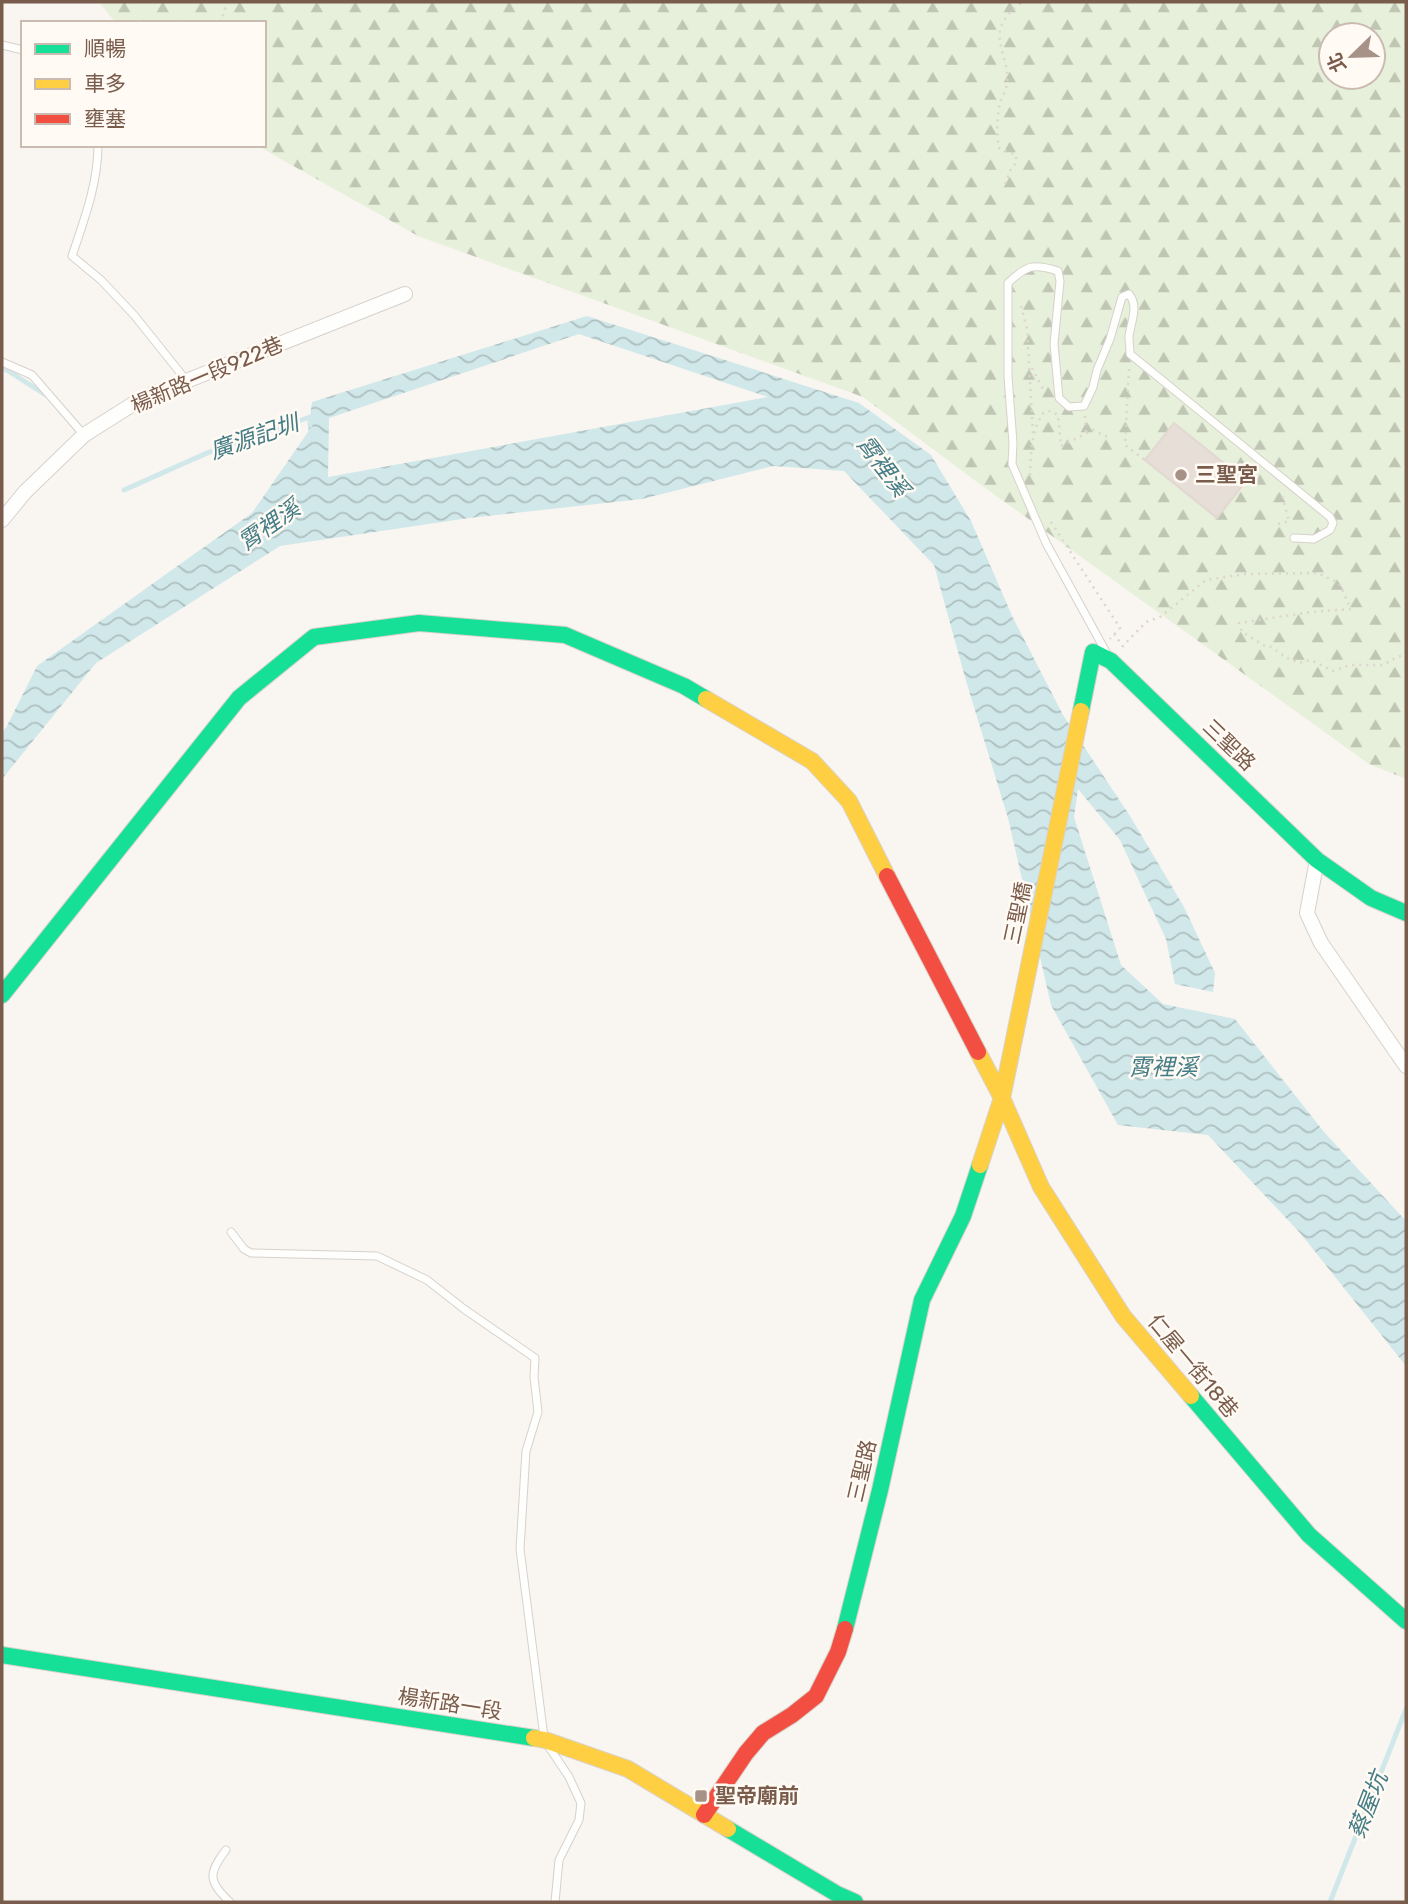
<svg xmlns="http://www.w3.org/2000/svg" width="1408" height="1904" font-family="Rubik,'Noto Sans TC',sans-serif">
	<defs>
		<pattern id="forest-firs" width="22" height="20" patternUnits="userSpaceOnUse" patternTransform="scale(1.75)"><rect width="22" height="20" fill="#e7f0db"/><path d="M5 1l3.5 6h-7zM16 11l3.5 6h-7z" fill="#c0c6b4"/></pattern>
		<pattern id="water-waves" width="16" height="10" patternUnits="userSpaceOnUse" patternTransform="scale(1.75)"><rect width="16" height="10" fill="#d0e8ea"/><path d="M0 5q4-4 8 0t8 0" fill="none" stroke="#aebfc0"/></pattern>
	</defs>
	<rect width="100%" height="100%" fill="#f9f5f0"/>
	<!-- forest -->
	<path fill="url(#forest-firs)" fill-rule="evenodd" d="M99 2H1406V779L1369 764 977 482 863 397 418 236 256 145H264V23H116ZM1331 35H1373V77H1331Z"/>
	<!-- water -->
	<path fill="url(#water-waves)" fill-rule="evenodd" d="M587 316 859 403 931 455 971 521 1013 618 1063 715 1130 816 1184 907 1215 973 1213 992 1175 984 1166 939 1120 840 1078 789 1074 817 1121 965 1163 1004 1235 1019 1324 1132 1406 1221V1366L1301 1234 1208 1135 1118 1125 1051 1005 1008 818 966 681 934 565 844 471 773 466 642 499 469 518 280 546 96 663 2 779V732L6 728 37 666 252 513 308 432 312 402ZM579 334 768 397 328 477 329 418Z"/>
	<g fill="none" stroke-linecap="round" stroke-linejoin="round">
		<!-- stream -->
		<path stroke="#d0e8ea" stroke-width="5" d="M2 367 49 397
			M124 490 207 453 310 417V425
			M1330 1902 1406 1709"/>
	</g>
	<!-- building -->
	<path fill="#e6ded7" stroke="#e2d8d2" stroke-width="2" d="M1174 423 1246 481 1217 518 1145 460Z"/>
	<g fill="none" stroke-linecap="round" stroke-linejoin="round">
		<!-- lane casing -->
		<g stroke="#d7d1cb" stroke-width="9">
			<path id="lane" d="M2 45 23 50
				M98 145C98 184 84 220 72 256L101 280 134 315 186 380
				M2 362 32 375 84 435
				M1106 652 1046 543 1012 464 1013 443 1008 376V283C1027 265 1033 263 1058 271L1060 281 1054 344 1059 398 1069 407 1084 406 1093 387 1097 370 1110 339 1122 297 1129 294C1139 306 1131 322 1129 336 1129 342 1130 348 1130 354L1330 517 1333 523 1330 530 1314 539 1294 538
				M231 1232 244 1249 251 1253 377 1256 427 1280 464 1309 535 1358 534 1377 538 1412 526 1451 520 1549 544 1737
				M549 1747 569 1777 581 1803 579 1820 559 1860 555 1902
				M226 1850C208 1873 208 1882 230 1902"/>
		</g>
		<!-- street casing -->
		<g stroke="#d7d1cb" stroke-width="16">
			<path id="street" d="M2 520 25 492 84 435 141 399 405 294
				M1317 860 1307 913 1321 943 1406 1066"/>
		</g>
		<!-- fast casing -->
		<g stroke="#d9d2cb" stroke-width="18">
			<path id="fast" d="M1081 711 1093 652 1111 661 1317 860 1371 898 1406 913
				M2 995 239 698 314 637 419 623 565 635 684 686 706 699
				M1191 1396 1309 1535 1406 1621
				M845 1629 880 1490 922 1300 963 1216 980 1165
				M2 1655 534 1738
				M728 1829 837 1894 855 1902"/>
		</g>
		<!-- slow casing -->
		<g stroke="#d9d2cb" stroke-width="18">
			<path id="slow" d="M706 699 812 761 849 801 887 876
				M978 1052 1002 1098 1041 1187 1123 1316 1191 1396
				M980 1165 1002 1098 1081 711
				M534 1738 545 1740 628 1769 728 1829"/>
		</g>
		<!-- jam casing -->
		<g stroke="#d9d2cb" stroke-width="18">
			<path id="jam" d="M887 876 978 1052
				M704 1815 746 1753 763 1733 792 1715 816 1696 838 1652 845 1629"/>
		</g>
		<!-- path -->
		<path stroke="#dcd5d0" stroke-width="2.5" stroke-dasharray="2 5" stroke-linecap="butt" d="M221 23 227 2
			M1005 184 1011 169 1016 163V155L999 148C996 134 997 117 1000 103 1002 96 1007 89 1007 82 1010 65 995 43 1001 27 1005 16 1013 9 1022 2
			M1021 306 1027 329 1033 434
			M1032 368 1045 393
			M1129 369 1125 445 1145 460
			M1085 416 1086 433
			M1030 475C1031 454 1031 430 1044 412L1051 411 1058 415 1061 446 1093 430 1110 438
			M1051 522 1120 628 1110 639
			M1278 524 1289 521 1281 492
			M1114 634 1123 646
			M1122 647 1146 622 1160 617 1206 580 1245 574 1318 573 1339 583 1351 609 1311 612 1239 623 1242 632 1265 646 1271 647 1287 658 1299 663 1311 660 1333 671 1350 665H1383L1395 658 1406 654"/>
		<!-- lane -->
		<use href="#lane" stroke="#fefefd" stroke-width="7"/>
		<!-- street -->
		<use href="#street" stroke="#fefefd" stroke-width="14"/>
		<!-- fast -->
		<use href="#fast" stroke="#16e098" stroke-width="16"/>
		<!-- slow -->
		<use href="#slow" stroke="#ffcf43" stroke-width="16"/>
		<!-- jam -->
		<use href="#jam" stroke="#f24e42" stroke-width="16"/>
	</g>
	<!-- markers -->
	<g fill="#a69286" stroke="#fffaf3" stroke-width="2.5">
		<circle cx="1181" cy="475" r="7"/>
		<rect x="694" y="1789" width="14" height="14" rx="3.5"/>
	</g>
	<g text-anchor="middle" stroke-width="5" stroke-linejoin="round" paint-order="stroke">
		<!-- street labels -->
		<g font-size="21" fill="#7a5c4d" stroke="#fffaf3">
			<text transform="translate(207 375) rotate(-23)" y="7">楊新路一段922巷</text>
			<text transform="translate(1229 745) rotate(44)" y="7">三聖路</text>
			<text transform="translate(1018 913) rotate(-78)" y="7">三聖橋</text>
			<text transform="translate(1193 1366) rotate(50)" y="7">仁屋一街18巷</text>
			<text transform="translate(862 1471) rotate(-77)" y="7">三聖路</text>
			<text transform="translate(450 1704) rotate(9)" y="7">楊新路一段</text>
		</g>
		<!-- poi labels -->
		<g font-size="21" font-weight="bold" fill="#7a5c4d" stroke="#fffaf3" text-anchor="start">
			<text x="1195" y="482">三聖宮</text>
			<text x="715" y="1803">聖帝廟前</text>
		</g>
		<!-- water labels -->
		<g font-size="23" font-style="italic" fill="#437c86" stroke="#fffaf3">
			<text transform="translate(254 437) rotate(-19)" y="8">廣源記圳</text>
			<text transform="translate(883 466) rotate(53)" y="8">霄裡溪</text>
			<text transform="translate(269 525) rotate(-35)" y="8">霄裡溪</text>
			<text x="1163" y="1075">霄裡溪</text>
			<text transform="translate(1368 1805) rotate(-69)" y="8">蔡屋坑</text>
		</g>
	</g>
	<!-- border -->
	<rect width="1408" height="1904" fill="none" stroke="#7a5c4d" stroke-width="7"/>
	<!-- legend -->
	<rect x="21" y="21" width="245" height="126" fill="#fffaf3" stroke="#cabbb1" stroke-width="2"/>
	<rect x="35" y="44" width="35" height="10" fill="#16e098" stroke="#cabbb1" stroke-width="2"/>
	<text x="84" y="56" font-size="21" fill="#7a5c4d">順暢</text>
	<rect x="35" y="79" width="35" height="10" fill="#ffcf43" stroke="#cabbb1" stroke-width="2"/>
	<text x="84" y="91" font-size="21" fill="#7a5c4d">車多</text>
	<rect x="35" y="114" width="35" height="10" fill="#f24e42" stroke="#cabbb1" stroke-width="2"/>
	<text x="84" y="126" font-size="21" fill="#7a5c4d">壅塞</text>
	<!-- north arrow -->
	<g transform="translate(1352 56) rotate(247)"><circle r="33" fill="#fffaf3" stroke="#cabbb1" stroke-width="2"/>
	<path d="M0-5L12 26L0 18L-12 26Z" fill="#a69286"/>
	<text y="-10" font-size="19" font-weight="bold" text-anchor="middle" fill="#7a5c4d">北</text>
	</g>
</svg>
